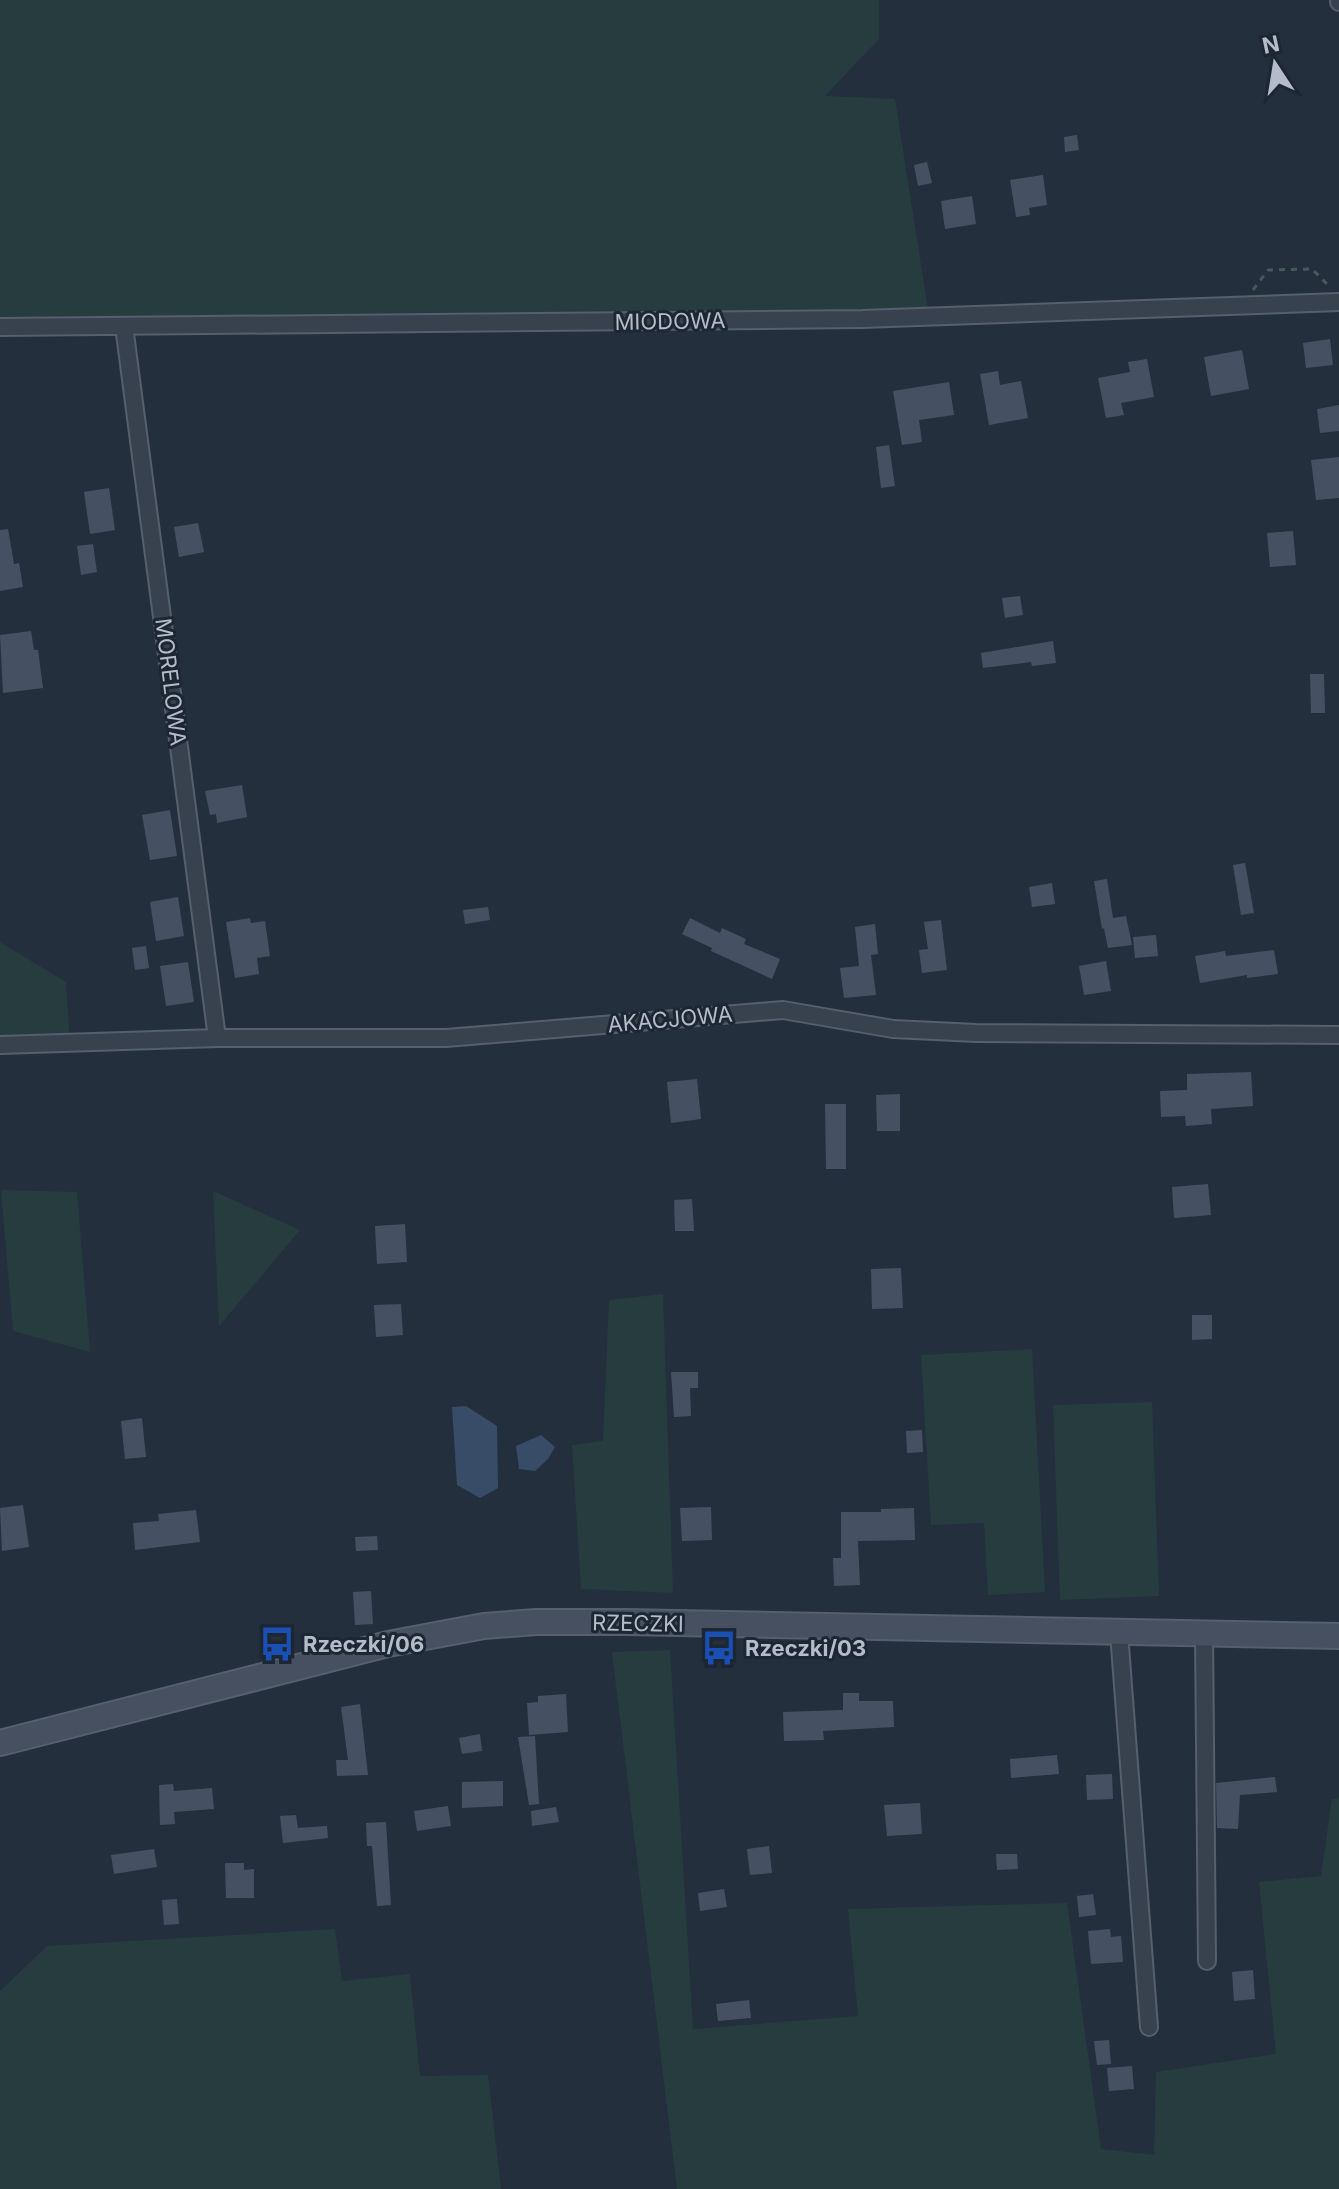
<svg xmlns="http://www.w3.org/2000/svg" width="1339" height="2189" font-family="Inter,sans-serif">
	<rect width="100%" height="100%" fill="#242f3e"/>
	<!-- green -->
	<path fill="#263c3f" d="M0 0H879V39L825 96 895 99 929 316 0 327Z
		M0 942 66 982 70 1043H0Z
		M1 1190 77 1192 90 1352 13 1331Z
		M213 1191 300 1230 219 1326Z
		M663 1294 673 1593 581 1589 572 1445 603 1441 609 1300Z
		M1032 1349 1045 1592 988 1595 984 1523 931 1525 921 1355Z
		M1152 1402 1159 1596 1060 1600 1053 1405Z
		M670 1650 693 2029 858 2016 848 1909 1067 1903 1101 2149 1154 2155 1156 2072 1276 2054 1259 1882 1321 1876 1332 1799 1339 1798V2189H677L612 1652Z
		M335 1929 342 1981 410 1974 420 2076 488 2075 501 2189H0V1991L47 1946Z"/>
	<!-- water -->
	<path fill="#394c67" d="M466 1406 497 1426 498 1488 480 1498 457 1485 452 1407Z
		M541 1435 555 1447 548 1459 535 1471 519 1469 516 1446Z"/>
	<!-- building -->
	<path fill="#455162" d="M1077 135 1079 150 1065 152 1064 137Z
		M927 162 932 183 918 186 914 165Z
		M1043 175 1047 205 1029 208 1030 215 1016 217 1010 180Z
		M972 196 976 224 945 229 941 201Z
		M1330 339 1333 365 1306 368 1303 343Z
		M1242 350 1249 389 1211 396 1204 357Z
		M1147 359 1154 397 1121 403 1124 415 1106 418 1098 378 1130 372 1128 362Z
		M998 371 1000 385 1021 381 1028 418 989 425 980 374Z
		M949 382 954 415 919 420 922 442 902 445 893 391Z
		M1339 405V431L1320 433 1317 409Z
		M889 445 895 486 881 488 876 447Z
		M1339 457V498L1316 500 1311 460Z
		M109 488 115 530 90 534 84 492Z
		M198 523 204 552 179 557 174 527Z
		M8 529 14 564 19 563 23 587 0 591V530Z
		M1293 531 1296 565 1270 567 1267 533Z
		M93 544 97 572 81 575 77 546Z
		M1020 596 1023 615 1005 618 1002 598Z
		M31 631 34 650H38L43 688 3 693 0 635Z
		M1053 641 1056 663 1032 666 1031 662 983 668 981 653Z
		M1310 674H1324L1325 713H1311Z
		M242 785 247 817 217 823 216 814 210 815 205 791Z
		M170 810 177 856 150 860 142 815Z
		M1245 863 1254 913 1241 915 1233 865Z
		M1107 879 1113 918 1126 916 1132 945 1108 948 1104 928 1102 929 1094 881Z
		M1052 883 1055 904 1032 907 1029 887Z
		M178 897 184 936 156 941 150 902Z
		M488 907 490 920 465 924 463 910Z
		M250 918 251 923 265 921 270 956 257 958 259 974 235 978 226 922Z
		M690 918 720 933 722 928 746 939 744 944 780 959 772 979 711 951 712 948 682 934Z
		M941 920 947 970 922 973 919 950 928 949 924 922Z
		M875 924 878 954 871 955 876 995 844 998 840 968 859 966 855 927Z
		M1156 935 1158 956 1135 958 1133 937Z
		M146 946 149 968 135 970 132 948Z
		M1274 950 1278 974 1247 978V975L1200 983 1195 956 1225 951 1226 956Z
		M1106 961 1111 991 1084 995 1079 966Z
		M188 962 194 1002 166 1006 160 966Z
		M1251 1072 1253 1106 1211 1109 1212 1124 1186 1126 1185 1116 1161 1117 1160 1091 1187 1090V1074Z
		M697 1079 701 1119 671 1123 667 1082Z
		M900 1094V1131H877L876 1095Z
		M825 1104H846V1169H826Z
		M1208 1184 1211 1215 1174 1218 1172 1187Z
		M692 1199 694 1231H675L674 1200Z
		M405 1224 407 1262 377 1264 375 1226Z
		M901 1268 903 1308 872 1309 871 1269Z
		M401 1304 403 1335 376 1337 374 1305Z
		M1192 1315H1212V1339L1192 1340Z
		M671 1372H698V1388H690L691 1416 674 1417Z
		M142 1418 146 1457 125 1459 121 1421Z
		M922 1430 923 1452 907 1453 906 1431Z
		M23 1505 29 1547 2 1551 0 1508Z
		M711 1507 712 1540 682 1541 680 1508Z
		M914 1508 915 1540 858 1541 860 1585 834 1586 833 1558H841V1512H881V1509Z
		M196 1510 200 1542 135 1550 133 1523 159 1521 158 1514Z
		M377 1536 378 1550 356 1551 355 1537Z
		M371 1591 373 1624 355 1625 353 1592Z
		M843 1693H859V1701H893L894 1727 823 1731 824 1740 784 1741 783 1712 843 1710Z
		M566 1694 568 1732 529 1735 527 1703 538 1702V1696Z
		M360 1704 368 1775 337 1776 336 1760H348L341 1707Z
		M480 1734 482 1751 462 1754 459 1738Z
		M535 1736 539 1804 529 1805 518 1737Z
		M1057 1755 1059 1774 1011 1778 1010 1759Z
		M1112 1774 1113 1799 1087 1800 1086 1775Z
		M1275 1777 1277 1792 1240 1795 1238 1829 1217 1828 1216 1783Z
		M503 1781V1806L462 1808V1782Z
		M173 1784 174 1791 212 1788 214 1809 174 1812 175 1824 160 1825 159 1785Z
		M920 1803 922 1834 887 1836 884 1805Z
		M448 1806 451 1826 417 1831 414 1811Z
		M556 1807 559 1822 532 1826 531 1811Z
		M296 1815 298 1828 327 1826 328 1838 283 1843 280 1816Z
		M386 1822 391 1905 377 1906 372 1846H367L366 1823Z
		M769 1846 772 1873 750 1875 747 1849Z
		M154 1849 157 1867 114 1874 111 1855Z
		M996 1854H1017L1018 1869 997 1870Z
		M225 1863H244V1870L254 1869V1898H226Z
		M724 1889 727 1907 700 1911 698 1893Z
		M1093 1894 1096 1915 1079 1917 1077 1896Z
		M177 1899 179 1924 164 1925 162 1900Z
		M1110 1929 1111 1937 1121 1936 1123 1962 1091 1964 1088 1931Z
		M1253 1970 1255 1999 1234 2001 1232 1972Z
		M749 2000 751 2018 718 2021 716 2004Z
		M1109 2040 1111 2064 1097 2065 1094 2041Z
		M1132 2066 1134 2089 1109 2091 1107 2068Z"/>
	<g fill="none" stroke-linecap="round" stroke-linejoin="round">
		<!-- minor casing -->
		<g stroke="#565f6c" stroke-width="20">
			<path id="minor" d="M1339 0V2
				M124 326 217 1038
				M0 327 862 319 1339 302
				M0 1045 217 1038H446L783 1010 893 1029 976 1033 1339 1035
				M1119 1633 1149 2027
				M1204 1635 1207 1961"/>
		</g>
		<!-- secondary casing -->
		<g stroke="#565f6c" stroke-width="28">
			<path id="secondary" d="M0 1743 388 1644 484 1626 536 1622H627L1339 1636"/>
		</g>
		<!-- path -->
		<path stroke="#44595c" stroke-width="3" stroke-dasharray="6 6" stroke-linecap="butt" d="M1253 290 1268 270 1312 269 1329 286"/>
		<!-- minor -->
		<use href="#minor" stroke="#38414e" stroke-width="16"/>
		<!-- secondary -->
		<use href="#secondary" stroke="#465061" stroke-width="24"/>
	</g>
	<!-- icons -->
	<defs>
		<g id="bus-bare" transform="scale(2.76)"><path d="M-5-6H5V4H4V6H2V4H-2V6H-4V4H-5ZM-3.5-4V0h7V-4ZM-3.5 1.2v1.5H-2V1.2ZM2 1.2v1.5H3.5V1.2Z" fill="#1a4fb4" stroke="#1d2633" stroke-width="2.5" paint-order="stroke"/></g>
	</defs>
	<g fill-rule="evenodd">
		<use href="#bus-bare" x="277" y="1644"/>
		<use href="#bus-bare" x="719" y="1648"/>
	</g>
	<g text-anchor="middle" stroke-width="6" stroke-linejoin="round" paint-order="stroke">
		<!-- street labels -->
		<g font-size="22" fill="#b4bcc9" stroke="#1d2633">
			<text transform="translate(670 321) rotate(-1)" y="8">MIODOWA</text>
			<text transform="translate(171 682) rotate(83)" y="8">MORELOWA</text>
			<text transform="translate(670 1019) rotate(-5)" y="8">AKACJOWA</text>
			<text transform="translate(638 1623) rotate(1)" y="8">RZECZKI</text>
		</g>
		<!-- poi labels -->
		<g font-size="22" font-weight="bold" fill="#b4bcc9" stroke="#1d2633" text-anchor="start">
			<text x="303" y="1652">Rzeczki/06</text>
			<text x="745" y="1656">Rzeczki/03</text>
		</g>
	</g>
	<!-- north arrow -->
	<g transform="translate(1275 64) rotate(348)" stroke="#1d2633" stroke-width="6" paint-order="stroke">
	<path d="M0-6L14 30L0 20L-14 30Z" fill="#b4bcc9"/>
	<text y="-12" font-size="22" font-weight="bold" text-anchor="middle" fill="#b4bcc9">N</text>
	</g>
</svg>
